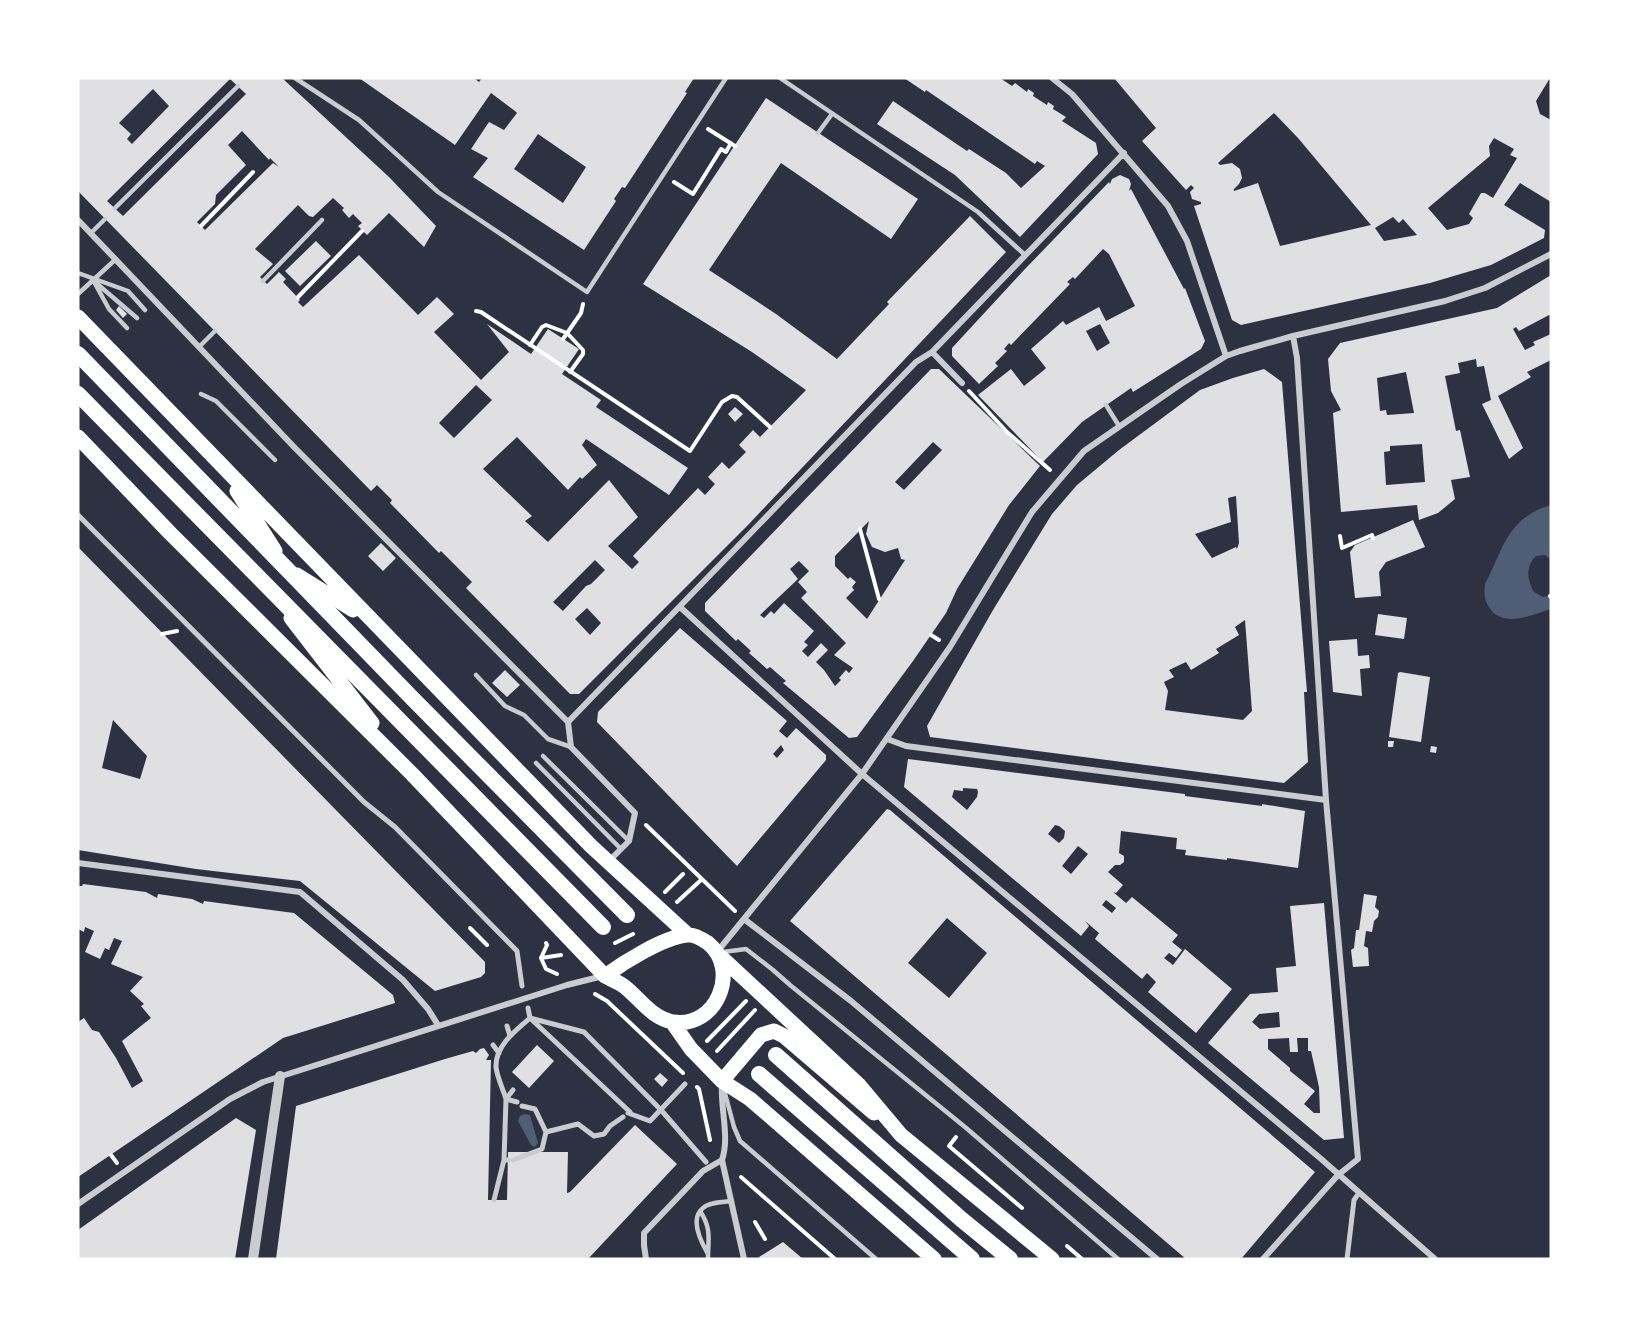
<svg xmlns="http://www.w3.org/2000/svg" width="1629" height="1337" font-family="Mulish,sans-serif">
	<rect width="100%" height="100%" fill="#2d3142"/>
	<!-- water -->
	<path fill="#4f5d75" d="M1551 505V560L1545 555 1536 556C1525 567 1527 580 1534 592L1543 597 1551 596V609C1532 615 1502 629 1489 607 1484 600 1484 593 1485 584 1504 548 1507 518 1551 505Z
		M525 1114 530 1115 538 1143 535 1147 531 1145 518 1121 520 1116Z"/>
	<!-- building -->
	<path fill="#e0e0e3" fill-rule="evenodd" d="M78 78H282L389 177 436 226 424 247 389 213 367 235 358 226 362 223 353 214 349 218 342 210 344 208 333 198 313 217 309 216 298 205 255 249 273 264 260 277 267 284 279 272 286 279 283 282 300 300 298 302 303 307 359 255 418 315 437 297 454 314 434 332 481 380 509 352 487 324 531 354 548 329 579 349 562 374 601 400 596 407 688 468 669 495 586 439 582 445 597 465 582 479 580 477 568 490 517 437 483 469 532 516 525 521 548 542 609 480 638 517 608 546 632 569 639 562 633 556 698 488 705 495 715 484 708 477 722 462 729 469 746 452 739 445 753 430 760 437 806 390 752 352 643 284 766 98 918 199 891 239 781 163 709 270 776 314 837 359 889 304 887 302 970 216 1006 252 748 525 579 694H570L466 588 472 582 441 551 439 553 390 503 392 500 377 485 371 491 78 191ZM230 79 246 94 123 216 107 201ZM153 89 169 106 132 144 127 139 131 134 119 123ZM242 131 269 160 270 158 279 167 273 163 205 230 197 222 215 204 216 195 246 165 228 145ZM476 385 492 400 454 438 439 423ZM595 560 605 570 591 584 586 586 563 611 553 602ZM587 608 601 623 590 635 575 619Z
		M359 78H474L479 82 482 78H694L685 92 687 93 625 188 622 187 614 199 616 201 584 250 473 177 488 158 471 149 489 122 504 130 517 113 515 111 491 93 455 145ZM538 134 586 167 563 203 514 169Z
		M904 78H1000L1012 86 1015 83 1027 92 1028 89 1034 93 1033 96 1047 105 1048 102 1054 106 1053 109 1066 117 1062 121 1096 143 1098 154 1020 237 955 175 877 124 893 101 967 151 969 149 1006 173 1021 188 1045 166 1037 161 1035 164 926 90 925 92Z
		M1114 78H1550L1536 101 1540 114 1551 120V202L1520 183 1504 205 1545 230 1544 238 1491 265 1430 283 1241 325 1232 320 1194 206 1201 204V202L1192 199 1190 192 1194 188 1191 185 1186 190 1142 141 1156 128ZM1274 113 1298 138 1371 225 1280 246 1258 183 1234 191V189L1239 184 1242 178 1240 169 1232 163 1220 165 1218 163ZM1494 138 1514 149 1510 155 1517 158 1493 198 1485 193H1481L1469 214 1473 218 1469 224 1447 230 1428 208 1490 156 1489 146ZM1393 217 1399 223 1403 219 1417 235 1384 241 1375 228Z
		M1120 175 1129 179 1131 184 1129 191 1131 189 1184 289 1185 288 1205 341 1201 349 1133 392 1131 388 1082 422 1043 462 978 395 1011 369 1024 386 1044 370 1046 368 1031 349 1063 321 1066 325 1099 307 1106 321 1135 306 1109 254 1103 249 1075 279 1073 277 1067 282 1070 284 1011 345 1009 343 1004 349 1007 351 995 363 998 366 979 384 952 356V348L1025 269 1109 182 1110 184 1112 179ZM1100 324 1110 343 1097 351 1086 331Z
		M316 241 331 256 300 286 285 271Z
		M1551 275V314L1519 331 1516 327 1513 329 1525 350 1535 345 1533 342 1551 334V360L1527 372 1531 377 1498 396 1523 448 1509 459 1482 404 1491 400 1484 366 1477 367 1476 359 1458 363 1460 373 1445 376 1456 431 1460 430 1470 477 1451 480 1455 499 1438 513 1419 520 1417 505 1341 512 1333 413 1341 410 1331 391 1328 359 1340 343 1497 308ZM1406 372 1414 413 1387 415 1386 410 1380 411 1377 378ZM1422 444 1425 482 1386 485 1384 452 1390 451V446Z
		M119 306 127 314 123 318 116 310Z
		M931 369H939L1040 466 1009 505 957 589 946 613 913 661 857 737 849 738 783 683 786 681 770 667 767 669 749 653 751 651 738 639 736 641 705 611V603ZM933 442 942 450 904 490 895 482ZM869 521 866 534 872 547 885 552 898 548 901 559 905 560 867 619 846 598 854 590 852 587 856 582 850 577 848 579 835 566V556ZM799 561 809 571 798 582 807 592 801 598 846 643 834 655 853 668 849 673 846 670 839 678 841 680 835 686 824 670 816 662 828 650 821 643 808 657 802 651 808 645 804 642 814 631 784 603 774 614 771 611 764 618 760 615 798 579 790 569Z
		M1264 369 1282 382 1307 692H1304L1308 762 1284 783 930 737 927 726 993 610 1052 514 1077 485 1119 450 1200 390 1233 378ZM1236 496 1239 543 1237 549 1236 547 1212 558 1195 534 1231 522 1228 498ZM1245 620 1252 711 1243 720 1165 710 1168 691 1164 682 1174 677 1169 670 1186 662 1191 670 1219 653 1216 649 1239 635 1235 627Z
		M735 407 743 414 735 422 728 414Z
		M1413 520 1425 547 1386 562 1379 572 1381 596 1355 598 1350 552 1355 545Z
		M381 543 396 558 383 571 368 556Z
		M78 547 485 962V973L481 977 435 991 300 881 196 869 78 850ZM113 720 147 756 140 779 102 768Z
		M1378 614 1407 618 1404 639 1375 635Z
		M680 628 787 721 779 731 787 738 796 728 826 755V760L737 866 597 722 598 712ZM781 745 784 750 777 758 773 754Z
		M1357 639 1358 656 1369 655 1370 668 1360 669 1362 696 1333 692 1329 641Z
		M505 670 520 685 507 697 492 683Z
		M1400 672 1430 677 1421 742 1389 737 1398 673Z
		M1388 741H1394L1393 747H1388Z
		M1431 746 1437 747 1436 753 1430 752Z
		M908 759 1185 794V796L1262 806V804L1305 811 1298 868 1227 858V860L1185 855 1186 850 1176 849 1177 838 1121 831 1119 853 1124 856V862L1120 865H1115L1108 872 1123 885 1116 893 1113 892 1126 903 1132 897 1178 935 1172 942 1182 950 1176 958 1169 953 1164 958 1173 965 1185 949 1232 989 1196 1033 1148 992 1156 982 1147 973 1142 979 1095 939 1099 933 1085 921 1089 926 1081 936 904 787ZM963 788 977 789 978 792 977 797 967 810 952 797 954 790 963 791ZM1055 825 1059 826 1065 831 1064 838 1059 843 1048 834ZM1078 846 1088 854 1071 874 1062 866ZM1106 900 1116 908 1112 913 1102 905Z
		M887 809 890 810 1315 1172 1241 1259H1186L790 921ZM947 918 987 953 949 998 908 963Z
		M83 884 146 892 157 898 158 894 192 899 203 904 204 901 294 913 393 995 395 1003 283 1038 78 1177V1022L84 1018 92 1030 99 1032 116 1058 132 1088 143 1081 122 1041 151 1018 141 1006 144 1004 130 991 143 977 111 964 122 941 114 938 109 950 105 948 100 959 85 952 94 931 85 927 84 932 78 929V886H82Z
		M1364 894 1377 896 1375 907 1379 911 1378 917 1374 921 1372 932 1366 931 1364 946 1368 948 1369 966 1353 967 1351 950 1354 948 1356 930H1359Z
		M1324 903 1344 1138 1324 1140 1208 1043 1250 994 1278 992 1276 968 1296 966 1290 906ZM1279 1012 1280 1027 1260 1029 1252 1022 1259 1014ZM1289 1038 1290 1052H1298L1297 1038H1308V1051H1311L1319 1087 1320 1113H1314L1304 1104 1315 1091 1290 1071V1068L1268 1049V1039Z
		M537 1045 554 1061 529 1088 512 1072Z
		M484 1048 489 1055 486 1060H491L488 1200H507L508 1152H568L567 1193 570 1192 635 1125 677 1164 588 1259H276L296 1106 445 1059 473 1051 476 1053 480 1049Z
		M660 1073 668 1080 662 1087 654 1079Z
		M236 1118 256 1130 235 1259H78V1230Z
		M783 1242 803 1259H760L759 1257Z"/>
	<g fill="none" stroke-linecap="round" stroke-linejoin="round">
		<!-- path -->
		<path stroke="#fff" stroke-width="4" d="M708 129 735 146
			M674 182 693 194 721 149 726 152 731 143
			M201 226 253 172
			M298 297 362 231
			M476 311 481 312 690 451 722 402 732 396 737 397 770 427
			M563 339 581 313 583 304
			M530 345 542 327 546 325 567 333 583 350V354L570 372
			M969 391 1007 432 1050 470
			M860 529 879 599
			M1340 536 1342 548 1372 535 1373 538
			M1550 596 1551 597
			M162 634 177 631
			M931 635 939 640
			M646 825 735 911
			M665 892 683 874
			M677 902 701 880
			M470 928 487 945
			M546 943 547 945 541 958 546 969 557 974
			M615 943 633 934
			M541 958 561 955
			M595 994 607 1001 683 1073
			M707 1041 746 1001
			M717 1051 755 1010
			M697 1087 699 1089 710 1140
			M956 1137 949 1146 1022 1208
			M111 1155 117 1163
			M741 1177 835 1259
			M755 1222 765 1239
			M1067 1246 1082 1259"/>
		<!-- service -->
		<path stroke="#caccd0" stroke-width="4.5" d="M295 78 359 120 438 192 587 292 726 78
			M780 78 978 212 1025 255
			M818 133 832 114
			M115 208 238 86
			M91 233 105 219
			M78 273 128 291 145 310
			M93 280 109 309 127 328
			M263 281 322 220
			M95 282 137 318
			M78 294 116 259
			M199 347 215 331
			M201 394 216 401 275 460
			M1106 405 1119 426
			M476 675 505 706 524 715 548 739 571 747
			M543 756 629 841
			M536 763 621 849
			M723 952 746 949 773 970 790 985 965 1127 1118 1259
			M723 1086 734 1127 740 1141 876 1259
			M700 1211C712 1229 708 1239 708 1259
			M708 1254C701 1242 689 1219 703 1208 709 1202 723 1202 732 1201"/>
		<!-- pedestrian -->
		<path stroke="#caccd0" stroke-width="5" d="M78 515 364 802 395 827 517 951 522 986
			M528 1008 530 1018 584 1032 661 1110 706 1162
			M507 1026 510 1036
			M493 1045 499 1053
			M517 1102 506 1099C503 1089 497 1077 496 1067 495 1046 516 1030 530 1018L630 1112
			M522 1106 535 1109 546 1132
			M628 1113 650 1121 685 1084
			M504 1160 506 1099 513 1090
			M513 1160 542 1149 546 1132 578 1124 594 1136 604 1134 610 1126 623 1117
			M494 1200 504 1160H508
			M1347 1259 1354 1200 1359 1193"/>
		<!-- minor -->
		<path stroke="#caccd0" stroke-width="6" d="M1052 78 1072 94 1168 206 1187 241 1226 356
			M78 220 295 448 568 722 571 747 635 813 629 841 609 861
			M932 352 962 383
			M680 607 862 774 1320 1158 1435 1259
			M568 722 916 362 932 352 1124 153
			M887 739 906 746 1326 800
			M78 863 300 892 403 980 428 1009 438 1025
			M744 919 851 1001 1157 1259
			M717 952 862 774 950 647 1032 512 1084 451 1181 384 1226 356 1240 351 1293 336 1445 301 1485 288 1551 254
			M722 1083C720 1108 730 1137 722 1160L744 1259
			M78 1204 230 1099 263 1082 567 985 603 976
			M646 1259 644 1245V1233L703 1171 722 1160
			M1263 1259 1338 1175 1358 1159 1326 800 1297 358 1293 336"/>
		<!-- tertiary -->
		<path stroke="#caccd0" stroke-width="10" d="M253 1259 280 1076"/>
		<!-- primary -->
		<path stroke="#fff" stroke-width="15" d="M78 317 591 846 688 935
			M78 437 170 533 412 774 605 976C612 980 619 982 625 987 641 1000 652 1018 673 1022 716 1029 741 970 708 943 702 939 694 934 687 935 664 937 624 962 605 976
			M237 491 275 551
			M297 575 353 610
			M291 618 372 723
			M721 957 859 1085 901 1135 1052 1259
			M672 1022 691 1049 722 1081 750 1099 934 1259
			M722 1081 761 1035 774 1031 784 1036 874 1113"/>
		<!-- trunk -->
		<path stroke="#fff" stroke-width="16" d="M78 354 413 699 627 915
			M78 394 603 927
			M776 1055 961 1219 1010 1259
			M759 1074 972 1259"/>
	</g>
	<!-- border -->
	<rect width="1629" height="1337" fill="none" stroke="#ffffff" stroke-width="159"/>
</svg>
